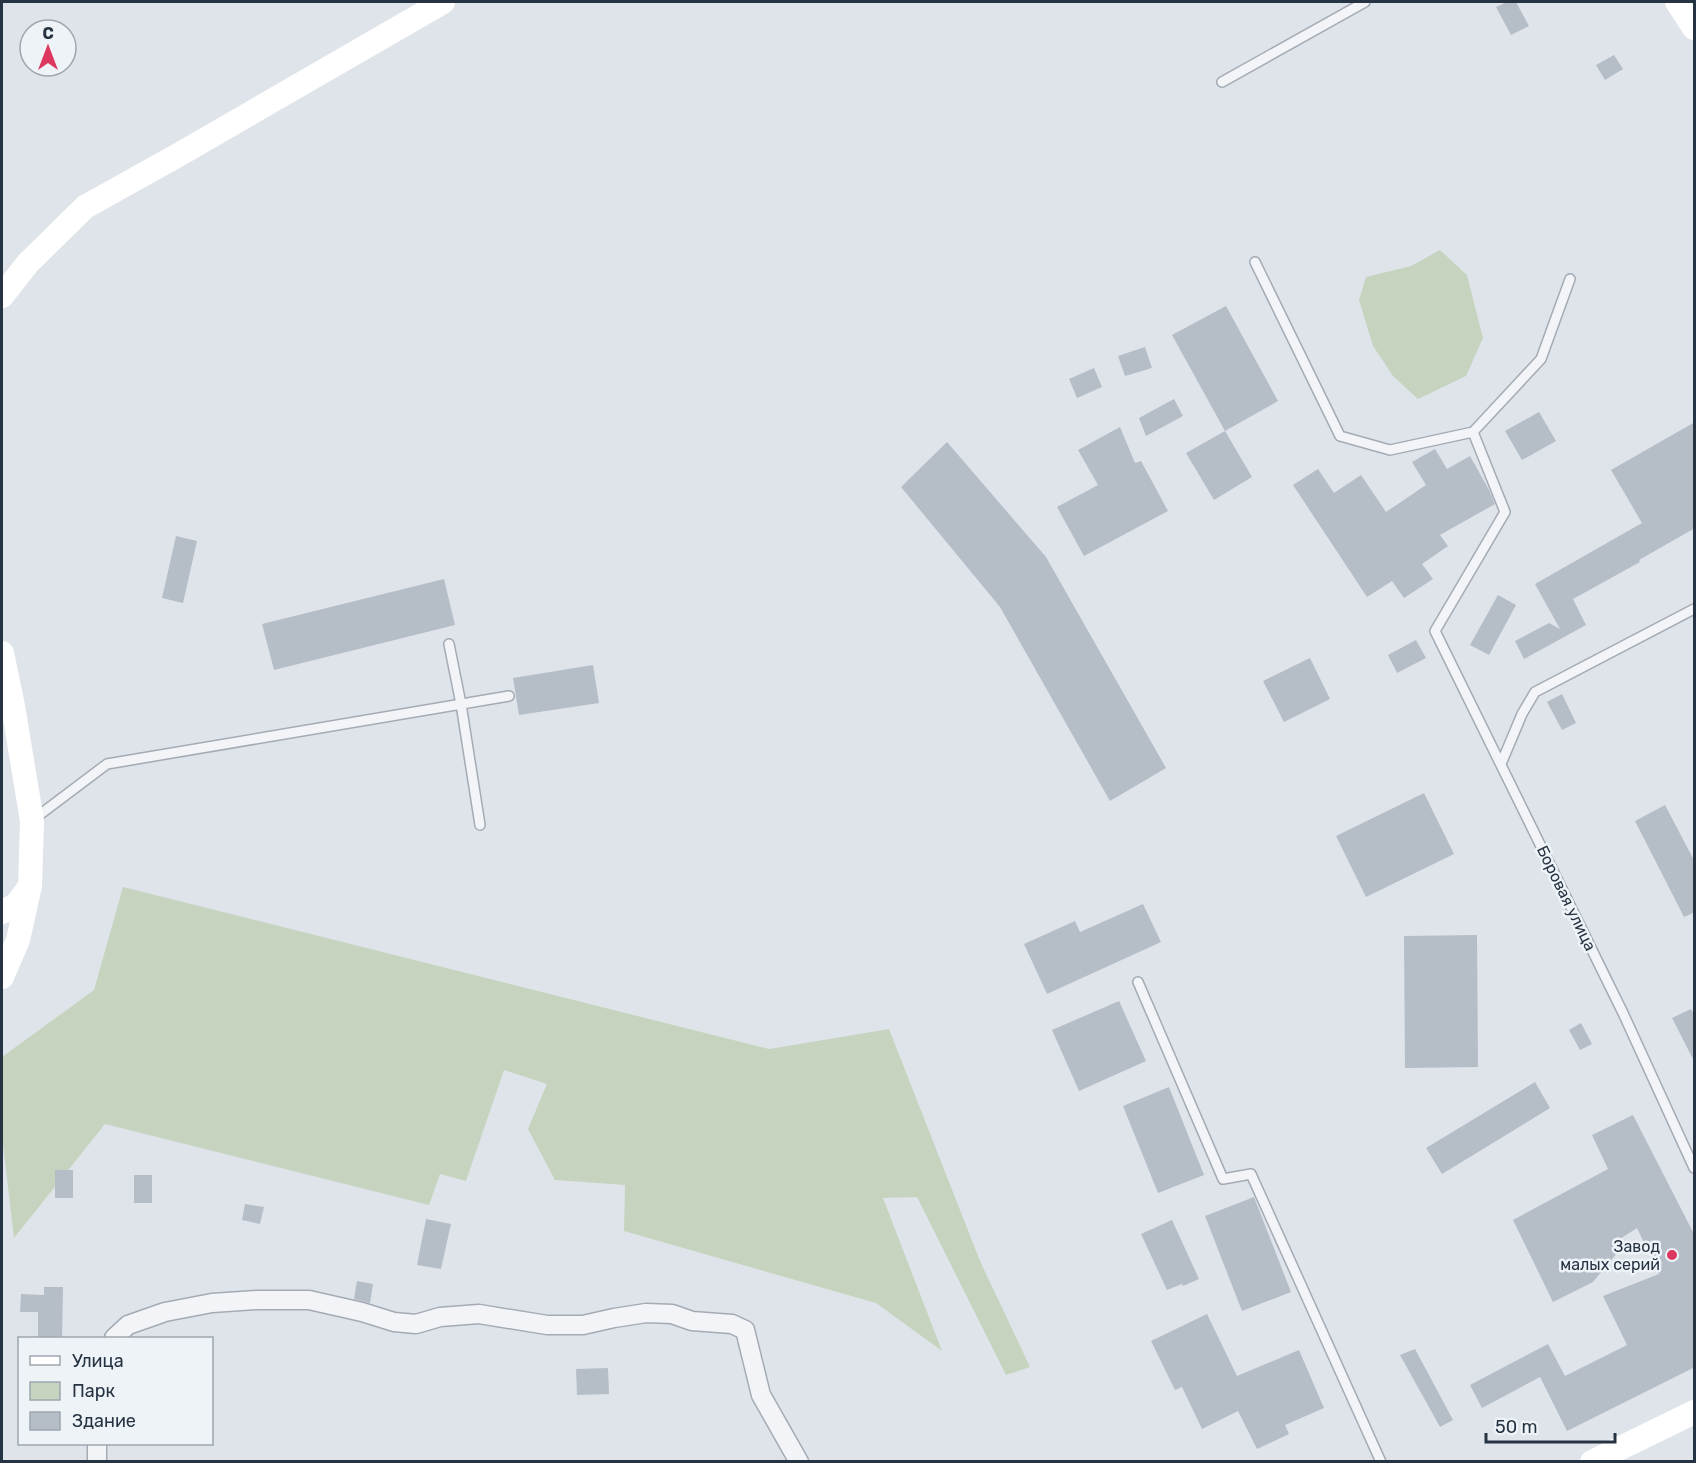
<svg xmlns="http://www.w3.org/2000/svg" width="1696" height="1463" font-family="Rubik,sans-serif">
	<rect width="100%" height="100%" fill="#dfe4ea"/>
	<!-- green -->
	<path fill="#c6d4bf" d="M1440 250 1467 275 1483 338 1466 376 1418 399 1393 376 1373 346 1359 300 1366 277 1411 266Z
		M123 887 769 1049 889 1029 980 1261 1030 1367 1006 1375 917 1197 883 1198 942 1351 876 1303 624 1231 625 1185 555 1180 528 1129 547 1084 504 1070 466 1181 440 1174 429 1205 105 1124 14 1238 2 1136V1057L94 990Z"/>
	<!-- building -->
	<path fill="#b5bdc7" d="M1507 2H1516L1529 26 1511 35 1496 7Z
		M1614 55 1623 69 1605 80 1596 65Z
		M1226 306 1278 401 1225 431 1172 335Z
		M1145 347 1152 368 1125 376 1118 356Z
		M1094 368 1102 387 1077 398 1069 379Z
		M1174 399 1183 416 1146 436 1139 418Z
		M1539 412 1556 441 1522 460 1505 431Z
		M1695 422V528L1639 560 1640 562 1573 599 1586 625 1524 659 1515 641 1549 623 1560 629 1535 584 1642 523 1611 470Z
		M1120 427 1135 463 1141 461 1168 511 1084 556 1057 507 1098 485 1078 450Z
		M1225 431 1252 477 1214 500 1186 453Z
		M947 442 1046 557 1166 768 1110 801 1000 607 901 487Z
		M1435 449 1447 469 1470 456 1489 490 1495 504 1440 535 1448 546 1422 564 1433 579 1404 598 1392 581 1367 597 1293 485 1318 469 1334 493 1361 475 1386 512 1426 485 1412 462Z
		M176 536 197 541 183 603 162 598Z
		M444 579 455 625 274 670 262 624Z
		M1498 595 1516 605 1489 655 1470 645Z
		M1416 640 1426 658 1397 673 1388 655Z
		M1310 658 1330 699 1284 722 1263 681Z
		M593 665 599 703 519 715 513 678Z
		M1562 694 1576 723 1562 730 1547 702Z
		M1424 793 1454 854 1366 897 1336 836Z
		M1665 805 1695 862V912L1684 917 1635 821Z
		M1143 904 1161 942 1047 994 1024 944 1075 921 1080 932Z
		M1477 935 1478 1067 1405 1068 1404 936Z
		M1119 1001 1146 1061 1079 1091 1052 1030Z
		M1691 1009 1695 1016V1063L1672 1018Z
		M1581 1023 1592 1044 1580 1050 1569 1030Z
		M1535 1082 1550 1108 1442 1174 1426 1148Z
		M1169 1087 1204 1175 1158 1193 1123 1106Z
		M1633 1115 1695 1236V1367L1567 1431 1540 1377 1482 1408 1470 1385 1548 1344 1565 1376 1627 1345 1603 1296 1659 1274 1637 1228 1612 1244 1617 1253 1593 1282 1553 1302 1513 1220 1608 1169 1592 1135Z
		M55 1170H73V1198H55Z
		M134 1175H152V1203H134Z
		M1254 1197 1291 1292 1242 1311 1205 1216Z
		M245 1204 264 1207 260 1224 242 1220Z
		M426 1219 451 1224 441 1269 417 1265Z
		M1172 1220 1199 1279 1183 1286 1182 1284 1167 1290 1141 1234Z
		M357 1281 373 1284 370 1303 354 1299Z
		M44 1287H63L62 1338H38V1312H20L21 1294 44 1295Z
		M1207 1314 1237 1376 1299 1350 1324 1408 1285 1425 1289 1434 1257 1449 1238 1411 1202 1429 1182 1387 1175 1390 1151 1341Z
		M1415 1349 1453 1420 1440 1427 1400 1355Z
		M608 1368 609 1394 577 1395 576 1369Z"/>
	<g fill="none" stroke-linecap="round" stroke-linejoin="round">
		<!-- lane casing -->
		<g stroke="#a4abb4" stroke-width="12">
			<path id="lane" d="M1222 82 1365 2
				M1255 262 1340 436 1390 450 1473 432
				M1570 279 1541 359 1473 432 1505 512 1435 631 1623 1013 1694 1168
				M449 644 461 704 480 825
				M1501 764 1522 714 1535 692 1694 609
				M34 819 107 764 509 696
				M1138 982 1223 1179 1251 1174 1381 1462"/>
		</g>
		<!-- street casing -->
		<g stroke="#a4abb4" stroke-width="21">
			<path id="street" d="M114 1338 128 1325 165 1312 212 1303 257 1300H309L362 1312 394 1322 416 1324 440 1317 479 1314 547 1325H583L614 1318 646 1313 672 1314 692 1321 732 1324 745 1330 761 1395 799 1462
				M97 1462V1444"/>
		</g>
		<!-- lane -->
		<use href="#lane" stroke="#f2f4f7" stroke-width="9"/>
		<!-- street -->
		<use href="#street" stroke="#f2f4f7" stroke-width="18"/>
		<!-- secondary -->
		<path stroke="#fff" stroke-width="24" d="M1677 2 1694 28
			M2 296 28 263 85 207 180 154 443 2
			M2 653 13 706 32 821 30 886 18 940 2 977
			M2 912 16 905 30 886
			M1592 1462 1694 1412"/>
	</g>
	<!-- markers -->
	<circle fill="#db375f" stroke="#eef3f7" stroke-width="2" cx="1672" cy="1255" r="6"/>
	<g text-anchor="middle" stroke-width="5" stroke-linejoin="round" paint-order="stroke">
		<!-- street labels -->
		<g font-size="16" fill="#263342" stroke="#eef3f7">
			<text transform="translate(1567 898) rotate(64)" y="6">Боровая улица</text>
		</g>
		<!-- poi labels -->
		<g font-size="16" fill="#263342" stroke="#eef3f7" text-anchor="end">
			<text x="1660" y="1252">Завод<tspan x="1660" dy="18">малых серий</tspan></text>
		</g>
	</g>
	<!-- border -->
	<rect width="1696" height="1463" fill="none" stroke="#263342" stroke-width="6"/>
	<!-- legend -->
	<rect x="18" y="1337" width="195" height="108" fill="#eef3f7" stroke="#9ea6af" stroke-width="1.5"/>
	<rect x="30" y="1356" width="30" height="9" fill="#ffffff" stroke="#9ea6af" stroke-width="1.5"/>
	<text x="72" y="1367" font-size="18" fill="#263342">Улица</text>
	<rect x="30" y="1382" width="30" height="18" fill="#c6d4bf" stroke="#9ea6af" stroke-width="1.5"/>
	<text x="72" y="1397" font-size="18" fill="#263342">Парк</text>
	<rect x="30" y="1412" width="30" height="18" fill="#b5bdc7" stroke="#9ea6af" stroke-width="1.5"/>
	<text x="72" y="1427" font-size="18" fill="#263342">Здание</text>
	<!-- north arrow -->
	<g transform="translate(48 48)"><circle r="28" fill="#eef3f7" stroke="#9ea6af" stroke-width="1.5"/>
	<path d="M0-4.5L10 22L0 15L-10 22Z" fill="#db375f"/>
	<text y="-9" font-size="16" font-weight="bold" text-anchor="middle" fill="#263342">С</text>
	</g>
	<!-- scale -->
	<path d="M1486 1433v9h129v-9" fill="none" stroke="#263342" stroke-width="3"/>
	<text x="1495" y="1433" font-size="18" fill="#263342" stroke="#eef3f7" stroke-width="4.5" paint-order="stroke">50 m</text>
</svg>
